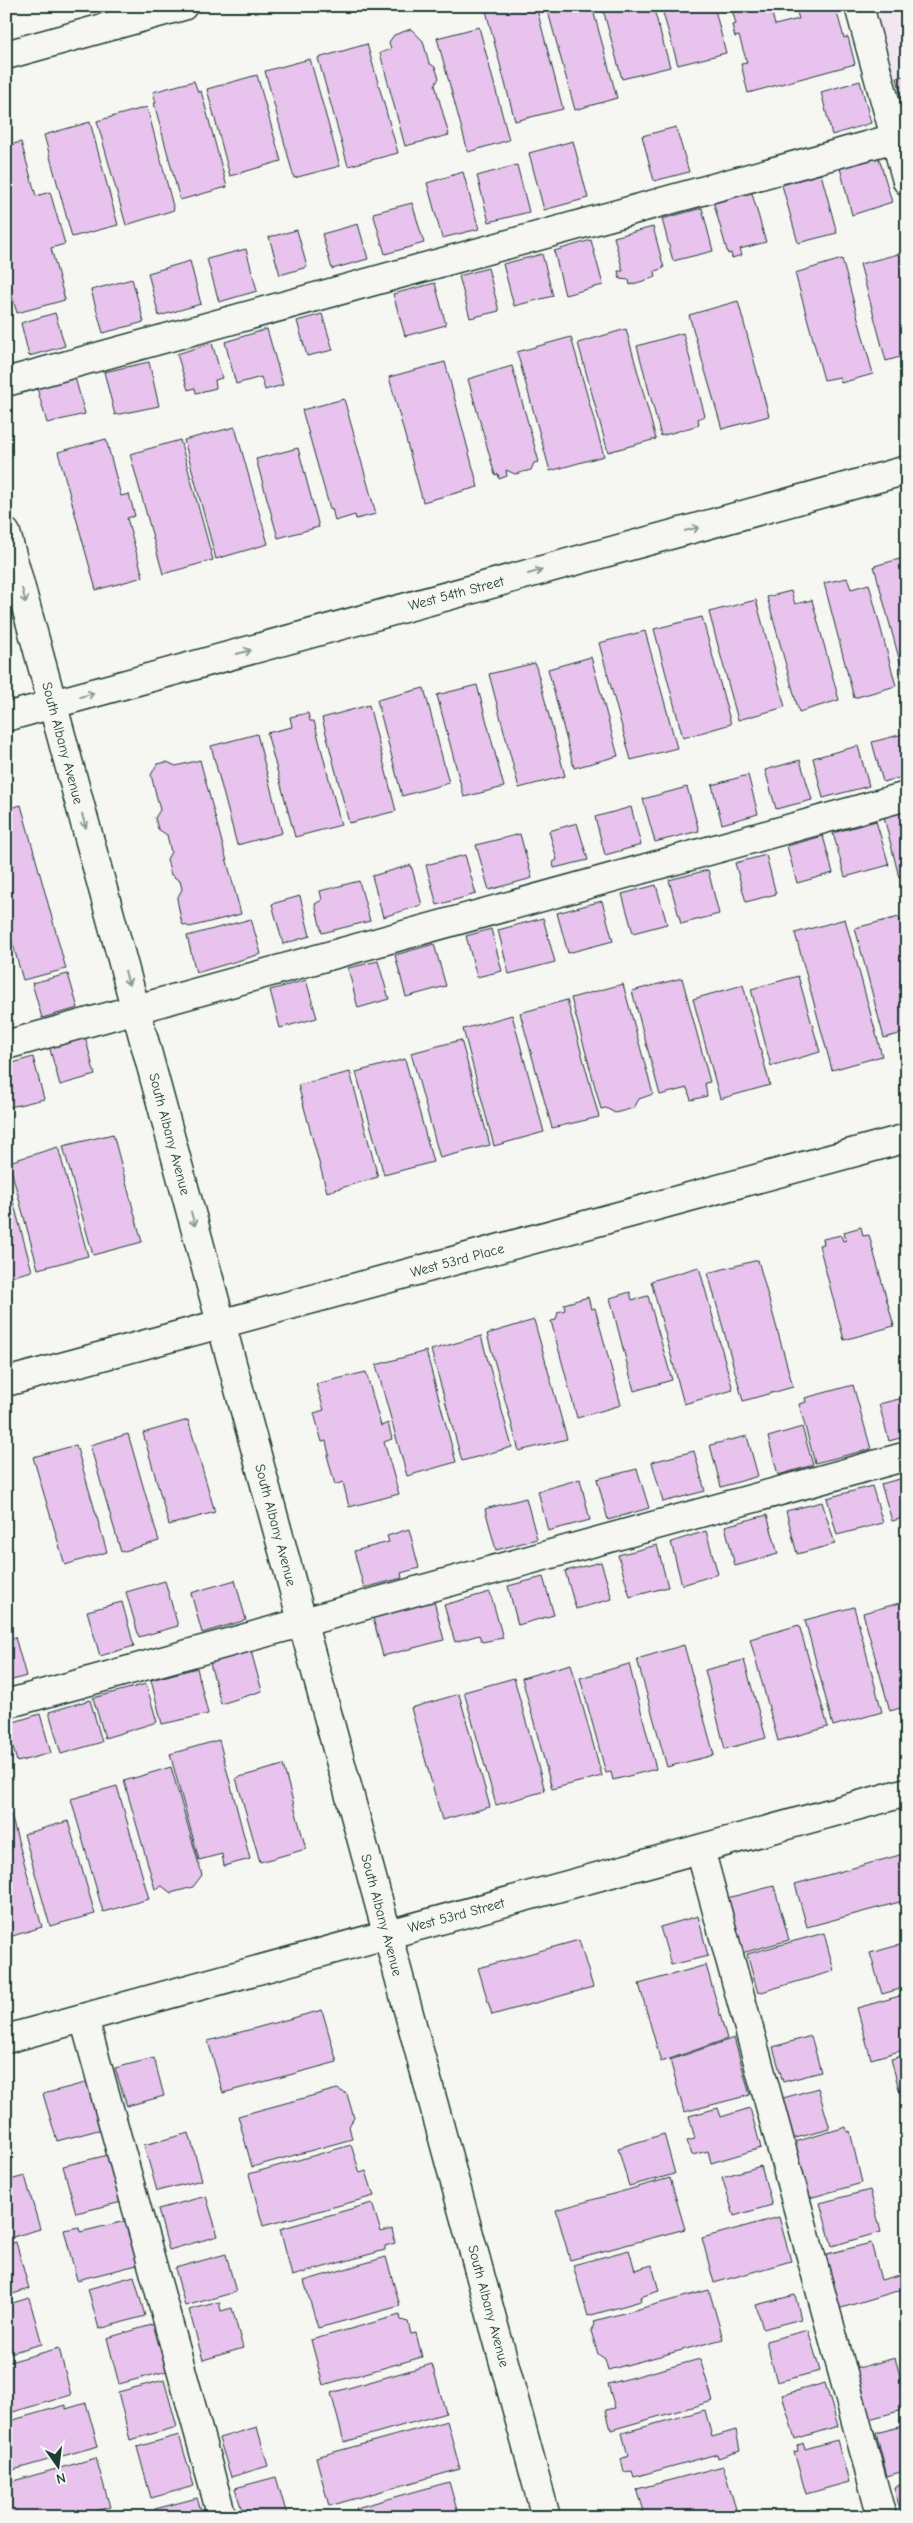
<svg xmlns="http://www.w3.org/2000/svg" width="913" height="2523" font-family="'Comic Neue',sans-serif">
	<rect width="100%" height="100%" fill="#f6f6f2"/>
	<filter id="ink" filterUnits="userSpaceOnUse"><feTurbulence type="fractalNoise" baseFrequency=".02" numOctaves="2"/><feDisplacementMap in="SourceGraphic" scale="10" xChannelSelector="R" yChannelSelector="G"/><feConvolveMatrix kernelMatrix="1 2 1 2 8 2 1 2 1" color-interpolation-filters="sRGB"/></filter>
	<g filter="url(#ink)">
		<!-- built -->
		<path fill="#f2e7f1" d="M859 6H907V181Z"/>
		<!-- building -->
		<path fill="#e7c3ee" stroke="#1f3d34" d="M505 6H536L563 109 515 121 486 11Z
			M555 6H592L617 98 575 110 547 8Z
			M602 6H653L670 67 622 79Z
			M661 6H714L726 53 678 65Z
			M731 6H770L775 25 799 19 795 6H838L836 9 844 38 848 37 855 64 748 93 741 64 747 63 739 36 735 37 732 25 736 24Z
			M479 27 509 140 468 152 437 38Z
			M411 29 423 41 429 63 435 67 439 78 435 85 449 135 405 146 380 53 391 49 389 42 394 35Z
			M367 44 398 153 348 166 318 58Z
			M310 59 340 166 294 178 265 71Z
			M257 75 281 161 230 176 207 89Z
			M907 75V122L897 78Z
			M194 81 198 92 201 91 227 187 180 200 154 103H156L153 92Z
			M860 81 871 123 832 135 821 92Z
			M147 107 174 210 126 225 97 121Z
			M90 122 118 225 72 237 44 135Z
			M676 127 689 172 654 181 642 136Z
			M573 141 588 198 544 210 529 153Z
			M21 142 36 196 50 192 65 244 51 248 65 300 17 313 6 274V146Z
			M879 158 892 202 852 215 840 168Z
			M517 165 529 212 489 222 477 176Z
			M463 172 479 229 442 238 427 183Z
			M821 174 837 233 798 243 782 185Z
			M751 190 766 242 740 249 742 255 732 258 731 253 728 254 713 201Z
			M412 203 424 243 385 254 373 213Z
			M702 208 713 251 673 261 662 219Z
			M358 224 368 259 332 269 322 234Z
			M653 227 664 268 655 271 656 277 630 285 629 280 620 279 618 271H623L614 237Z
			M297 230 307 267 280 275 269 237Z
			M591 240 603 285 565 295 554 251Z
			M246 249 257 291 219 302 207 259Z
			M906 252 907 355 886 361 860 264Z
			M542 254 553 296 514 306 503 264Z
			M842 259 873 374 841 383 840 377 824 380 795 273Z
			M190 261 201 304 159 316 148 273Z
			M488 268 499 311 470 318 459 276Z
			M132 279 144 322 103 333 91 290Z
			M435 283 446 325 405 336 393 294Z
			M738 301 769 416 722 429 689 315Z
			M55 313 65 346 29 356 21 323Z
			M322 314 333 350 307 356 297 321Z
			M267 329 283 385 265 390 261 377 236 384 225 342Z
			M626 329 656 439 608 452 578 343Z
			M683 333 705 416 698 419 699 425 661 436 637 346Z
			M571 337 604 456 550 471 517 352Z
			M212 343 222 378 215 380 216 388 196 393 195 388 188 390 177 354Z
			M149 362 159 406 115 415 104 372Z
			M445 362 478 487 423 502 389 377Z
			M512 366 539 462 534 463 531 470 515 474 506 470 507 476 499 479 498 474 495 475 468 379Z
			M75 377 85 414 47 423 37 388Z
			M344 399 376 514 356 519 355 515 335 521 332 508 330 509 302 410Z
			M235 427 268 544 216 559 184 440Z
			M106 439 121 496 129 494 135 516 127 518 143 577 96 590 58 452Z
			M180 440 213 560 163 574 130 454Z
			M298 448 319 527 278 538 256 459Z
			M907 557V672L903 673 874 566Z
			M847 578 851 589 869 584 896 686 854 698 824 583Z
			M791 591 795 604 812 600 839 700 799 712 767 597Z
			M756 600 785 707 738 720 709 612Z
			M702 617 731 724 683 738 654 629Z
			M645 631 677 748 631 760 599 643Z
			M591 657 618 756 574 768 548 669Z
			M535 663 565 776 519 788 489 674Z
			M477 685 504 787 464 797 437 695Z
			M424 688 449 783 402 796 377 700Z
			M369 705 396 811 349 823 322 718Z
			M308 713 310 721H314L341 825 295 837 267 733 292 727 290 717Z
			M907 733V776L883 782 872 742Z
			M257 734 282 833 237 845 211 746Z
			M858 746 869 786 823 798 813 758Z
			M200 760 241 914 190 927 182 924 177 899 182 889 180 881 171 875 167 859 171 852 167 835 158 829 155 818 160 810 151 775 157 764 167 762 176 766Z
			M800 760 812 800 776 809 765 770Z
			M748 775 758 814 722 824 712 785Z
			M687 787 699 831 655 842 643 799Z
			M21 805 66 969 23 980 6 920V809Z
			M631 807 641 845 605 855 595 817Z
			M907 811V875L899 877 884 817Z
			M876 821 889 865 845 877 833 833Z
			M577 823 588 860 554 868 553 862 557 860 549 831Z
			M520 834 532 878 489 890 476 845Z
			M823 836 833 873 797 883 787 846Z
			M465 855 476 894 437 905 426 865Z
			M766 855 776 894 746 902 735 863Z
			M411 865 422 905 383 917 372 876Z
			M708 870 719 914 681 924 669 880Z
			M359 881 370 921 322 933 315 904 322 900 320 891Z
			M656 885 667 924 633 933 622 894Z
			M300 896 310 936 283 944 272 904Z
			M602 901 613 941 568 953 557 913Z
			M899 917 907 945V1032L884 1038 855 928Z
			M543 918 555 962 509 974 498 930Z
			M251 919 261 954 196 973 187 936Z
			M845 919 882 1056 832 1070 795 933Z
			M491 929 502 971 477 977 466 936Z
			M434 944 446 986 406 997 395 955Z
			M378 961 389 999 358 1008 348 968Z
			M68 974 78 1008 42 1018 32 983Z
			M798 976 820 1052 771 1066 751 989Z
			M682 978 710 1082 705 1083 707 1096 691 1100 687 1088 660 1095 632 991Z
			M306 980 317 1018 280 1028 270 990Z
			M623 984 653 1094 639 1099 634 1108 615 1113 606 1108 601 1109 571 998Z
			M743 985 770 1085 720 1099 693 999Z
			M567 1000 599 1117 552 1128 520 1013Z
			M512 1015 544 1132 494 1146 463 1029Z
			M85 1036 95 1075 60 1085 49 1046Z
			M461 1040 490 1145 440 1158 411 1053Z
			M33 1057 44 1099 6 1108V1065Z
			M405 1059 433 1162 384 1175 356 1072Z
			M350 1072 378 1177 327 1192 298 1085Z
			M113 1134 142 1242 93 1255 63 1146Z
			M58 1147 88 1256 38 1269 9 1162Z
			M6 1175 32 1271 6 1278Z
			M861 1227 863 1236 869 1235 894 1326 844 1340 819 1245 824 1244 823 1239 841 1235 843 1241 846 1240 844 1232Z
			M758 1260 793 1387 743 1401 708 1273Z
			M699 1267 733 1390 684 1404 651 1281Z
			M630 1292 632 1300 648 1296 672 1380 634 1391 610 1298Z
			M588 1297 591 1309 595 1308 621 1405 577 1418 551 1321 556 1320 558 1312 565 1310 564 1304Z
			M534 1320 567 1439 519 1451 487 1334Z
			M481 1336 512 1447 462 1461 431 1350Z
			M426 1351 456 1462 407 1476 376 1365Z
			M366 1372 381 1426 388 1423 392 1439 384 1442 399 1494 349 1507 343 1482 335 1485 327 1455H329L326 1441 322 1442 314 1413 324 1410 316 1384Z
			M853 1385 871 1449 815 1463 799 1404 806 1402 805 1398Z
			M907 1397V1436L889 1441 879 1404Z
			M188 1420 215 1512 169 1525 143 1433Z
			M802 1427 813 1465 778 1475 768 1437Z
			M128 1434 159 1541 121 1552 90 1445Z
			M747 1436 758 1476 721 1487 710 1445Z
			M76 1445 107 1552 65 1565 33 1457Z
			M694 1451 705 1491 663 1502 652 1462Z
			M637 1469 649 1508 608 1520 597 1479Z
			M907 1477V1517L892 1521 881 1484Z
			M580 1479 590 1520 548 1531 538 1491Z
			M872 1486 883 1523 837 1535 827 1498Z
			M526 1498 537 1539 496 1550 485 1509Z
			M822 1502 835 1544 797 1554 786 1511Z
			M767 1515 778 1554 735 1566 725 1526Z
			M409 1529 419 1568 401 1573 402 1578 364 1588 354 1551 389 1542 387 1536Z
			M706 1531 718 1574 682 1585 671 1542Z
			M657 1545 668 1587 630 1597 618 1555Z
			M601 1562 612 1599 576 1609 565 1571Z
			M543 1577 554 1615 518 1625 508 1586Z
			M235 1580 246 1620 202 1633 191 1593Z
			M165 1581 178 1626 139 1637 126 1592Z
			M490 1592 503 1638 482 1642 479 1635 455 1642 444 1605Z
			M434 1601 444 1640 383 1656 373 1618Z
			M907 1601V1706L890 1711 863 1613Z
			M122 1602 134 1646 100 1656 87 1611Z
			M854 1607 882 1712 833 1726 805 1620Z
			M799 1625 828 1727 778 1741 750 1639Z
			M15 1637 26 1676 6 1682V1640Z
			M684 1645 714 1755 667 1767 637 1659Z
			M251 1651 262 1691 221 1704 210 1663Z
			M744 1660 766 1738 725 1749 705 1670Z
			M571 1664 602 1776 552 1789 522 1678Z
			M629 1664 656 1769 613 1780 611 1772 606 1773 580 1678Z
			M197 1668 208 1714 162 1724 151 1680Z
			M514 1678 545 1791 496 1805 464 1692Z
			M146 1684 157 1722 105 1738 93 1698Z
			M459 1694 490 1807 442 1820 411 1708Z
			M90 1700 102 1742 61 1754 49 1712Z
			M40 1714 51 1753 17 1762 7 1724Z
			M219 1740 250 1859 224 1866 222 1854 199 1860 170 1754Z
			M283 1765 306 1849 260 1862 236 1778Z
			M171 1767 202 1875 193 1887 171 1893 162 1886 155 1889 124 1781Z
			M117 1786 149 1899 103 1912 71 1799Z
			M11 1815 42 1927 6 1938V1817Z
			M68 1821 95 1914 50 1926 24 1834Z
			M907 1853V1900L807 1927 795 1884Z
			M774 1886 789 1940 742 1953 727 1898Z
			M698 1916 708 1956 671 1965 660 1927Z
			M824 1933 834 1971 758 1993 747 1954Z
			M579 1940 593 1987 492 2015 478 1968Z
			M907 1943V1987L882 1994 870 1953Z
			M706 1965 727 2039 661 2062 639 1984Z
			M907 1994V2049L871 2059 857 2008Z
			M322 2010 337 2062 223 2093 208 2041Z
			M811 2036 821 2072 783 2082 773 2047Z
			M734 2038 750 2095 684 2112 670 2060Z
			M907 2055V2107L904 2108 891 2059Z
			M154 2058 164 2096 127 2106 115 2068Z
			M89 2082 102 2129 57 2141 43 2094Z
			M818 2088 830 2129 792 2139 780 2099Z
			M337 2089 347 2094 354 2118 349 2126 352 2139 252 2167 238 2116Z
			M718 2108 721 2117 750 2108 761 2148 711 2163 708 2151 692 2155 687 2141 695 2139 689 2116Z
			M846 2127 847 2132 850 2131 862 2183 806 2199 791 2143Z
			M189 2133 202 2180 157 2191 144 2145Z
			M664 2134 675 2174 629 2186 618 2148Z
			M351 2145 360 2173 366 2171 374 2196 263 2226 249 2174Z
			M108 2155 122 2202 76 2213 63 2166Z
			M761 2166 772 2205 734 2216 722 2177Z
			M25 2176 40 2229 6 2239V2181Z
			M670 2178 685 2229 570 2260 556 2210Z
			M870 2190 881 2232 832 2246 820 2203Z
			M206 2196 218 2236 169 2250 158 2209Z
			M372 2203 381 2232 392 2229 395 2243 385 2246V2250L292 2276 280 2229Z
			M779 2217 791 2261 714 2283 702 2238Z
			M130 2220 141 2264 77 2280 64 2230 79 2227 80 2232Z
			M16 2242 29 2289 6 2296V2245Z
			M871 2243 881 2280 907 2273V2288L838 2309 823 2255Z
			M629 2250 635 2270 652 2265 659 2291 640 2297 641 2301 588 2316 573 2265Z
			M226 2254 236 2292 185 2306 175 2268Z
			M386 2257 400 2306 318 2328 304 2281Z
			M134 2276 145 2316 99 2329 88 2289Z
			M709 2290 723 2339 608 2370 605 2359 598 2354 591 2331 595 2325 594 2321Z
			M795 2295 801 2319 763 2329 756 2305Z
			M29 2298 42 2344 6 2354V2305Z
			M219 2302 221 2311 232 2308 243 2348 203 2360 189 2310Z
			M400 2315 401 2320 408 2322 411 2334 416 2333 422 2357 323 2385 311 2340Z
			M155 2324 167 2371 119 2384 107 2338Z
			M808 2330 820 2371 777 2382 766 2341Z
			M59 2348 71 2395 6 2414V2363Z
			M895 2358 903 2386 907 2385V2409L869 2419 855 2369Z
			M700 2359 713 2401 611 2430 606 2410 615 2408 608 2384Z
			M432 2364 446 2413 344 2442 331 2393Z
			M164 2380 177 2427 130 2440 118 2392Z
			M825 2383 838 2426 795 2439 782 2395Z
			M86 2403 98 2446 6 2472V2422L66 2405V2409Z
			M705 2410 712 2437 736 2430 740 2451 718 2458 717 2454 634 2477 632 2471 624 2472 621 2459 628 2456 622 2433Z
			M447 2421 460 2469 329 2506 316 2457Z
			M907 2425V2470L887 2476 876 2433Z
			M257 2427 268 2466 231 2477 219 2438Z
			M179 2435 194 2486 151 2498 137 2447Z
			M837 2440 849 2482 806 2494 794 2452 798 2451 797 2446 803 2443 805 2449Z
			M96 2458 110 2507 73 2517H6V2483Z
			M723 2466 736 2509 706 2517H636L635 2514 644 2511 637 2489Z
			M276 2477 287 2515 244 2517 235 2488Z
			M449 2482 459 2517H359L356 2508Z
			M907 2483V2517H902L894 2487Z
			M197 2498 203 2517H157L155 2509Z"/>
		<g fill="none" stroke-linecap="round" stroke-linejoin="round">
			<!-- minor casing -->
			<g stroke="#1f3d34" stroke-width="31">
				<path id="minor" d="M859 6 907 181
					M6 55 183 6
					M6 382 895 138
					M6 533 546 2517
					M6 717 907 470
					M6 1045 907 796
					M6 1382 907 1138
					M6 1704 907 1456
					M700 1849 882 2517
					M84 2018 222 2517
					M6 2039 907 1792"/>
			</g>
			<!-- minor -->
			<use href="#minor" stroke="#f6f6f2" stroke-width="28"/>
		</g>
		<!-- one-way arrows -->
		<defs><path id="oneway-shaft" d="M-6 0H5M1.5-3L5.5 0L1.5 3" fill="none" stroke-width="1.6" stroke-linecap="round" stroke-linejoin="round" transform="scale(1.25)"/></defs>
		<g stroke="#8a9a93">
			<use href="#oneway-shaft" transform="translate(692 529) rotate(-15)"/>
			<use href="#oneway-shaft" transform="translate(535 572) rotate(-15)"/>
			<use href="#oneway-shaft" transform="translate(24 596) rotate(75)"/>
			<use href="#oneway-shaft" transform="translate(244 652) rotate(-15)"/>
			<use href="#oneway-shaft" transform="translate(87 695) rotate(-15)"/>
			<use href="#oneway-shaft" transform="translate(84 821) rotate(75)"/>
			<use href="#oneway-shaft" transform="translate(127 978) rotate(75)"/>
			<use href="#oneway-shaft" transform="translate(193 1219) rotate(75)"/>
		</g>
	</g>
	<g text-anchor="middle" stroke-width="4" stroke-linejoin="round" paint-order="stroke">
		<!-- street labels -->
		<g font-size="14" fill="#1f3d34" stroke="#f6f6f2">
			<text transform="translate(456 593) rotate(-15)" y="5">West 54th Street</text>
			<text transform="translate(63 743) rotate(75)" y="5">South Albany Avenue</text>
			<text transform="translate(170 1134) rotate(75)" y="5">South Albany Avenue</text>
			<text transform="translate(457 1260) rotate(-15)" y="5">West 53rd Place</text>
			<text transform="translate(276 1525) rotate(75)" y="5">South Albany Avenue</text>
			<text transform="translate(382 1915) rotate(75)" y="5">South Albany Avenue</text>
			<text transform="translate(456 1915) rotate(-15)" y="5">West 53rd Street</text>
			<text transform="translate(489 2306) rotate(75)" y="5">South Albany Avenue</text>
		</g>
	</g>
	<!-- margin -->
	<rect width="913" height="2523" fill="none" stroke="#f6f6f2" stroke-width="25"/>
	<rect x="12" y="12" width="888" height="2498" fill="none" stroke="#1f3d34" stroke-width="2" filter="url(#ink)"/>
	<!-- north arrow -->
	<g transform="translate(58 2466) rotate(166)" stroke="#f6f6f2" stroke-width="4" paint-order="stroke">
	<path d="M0-4L9 19L0 12L-9 19Z" fill="#1f3d34"/>
	<text y="-8" font-size="14" font-weight="bold" text-anchor="middle" fill="#1f3d34">N</text>
	</g>
</svg>
